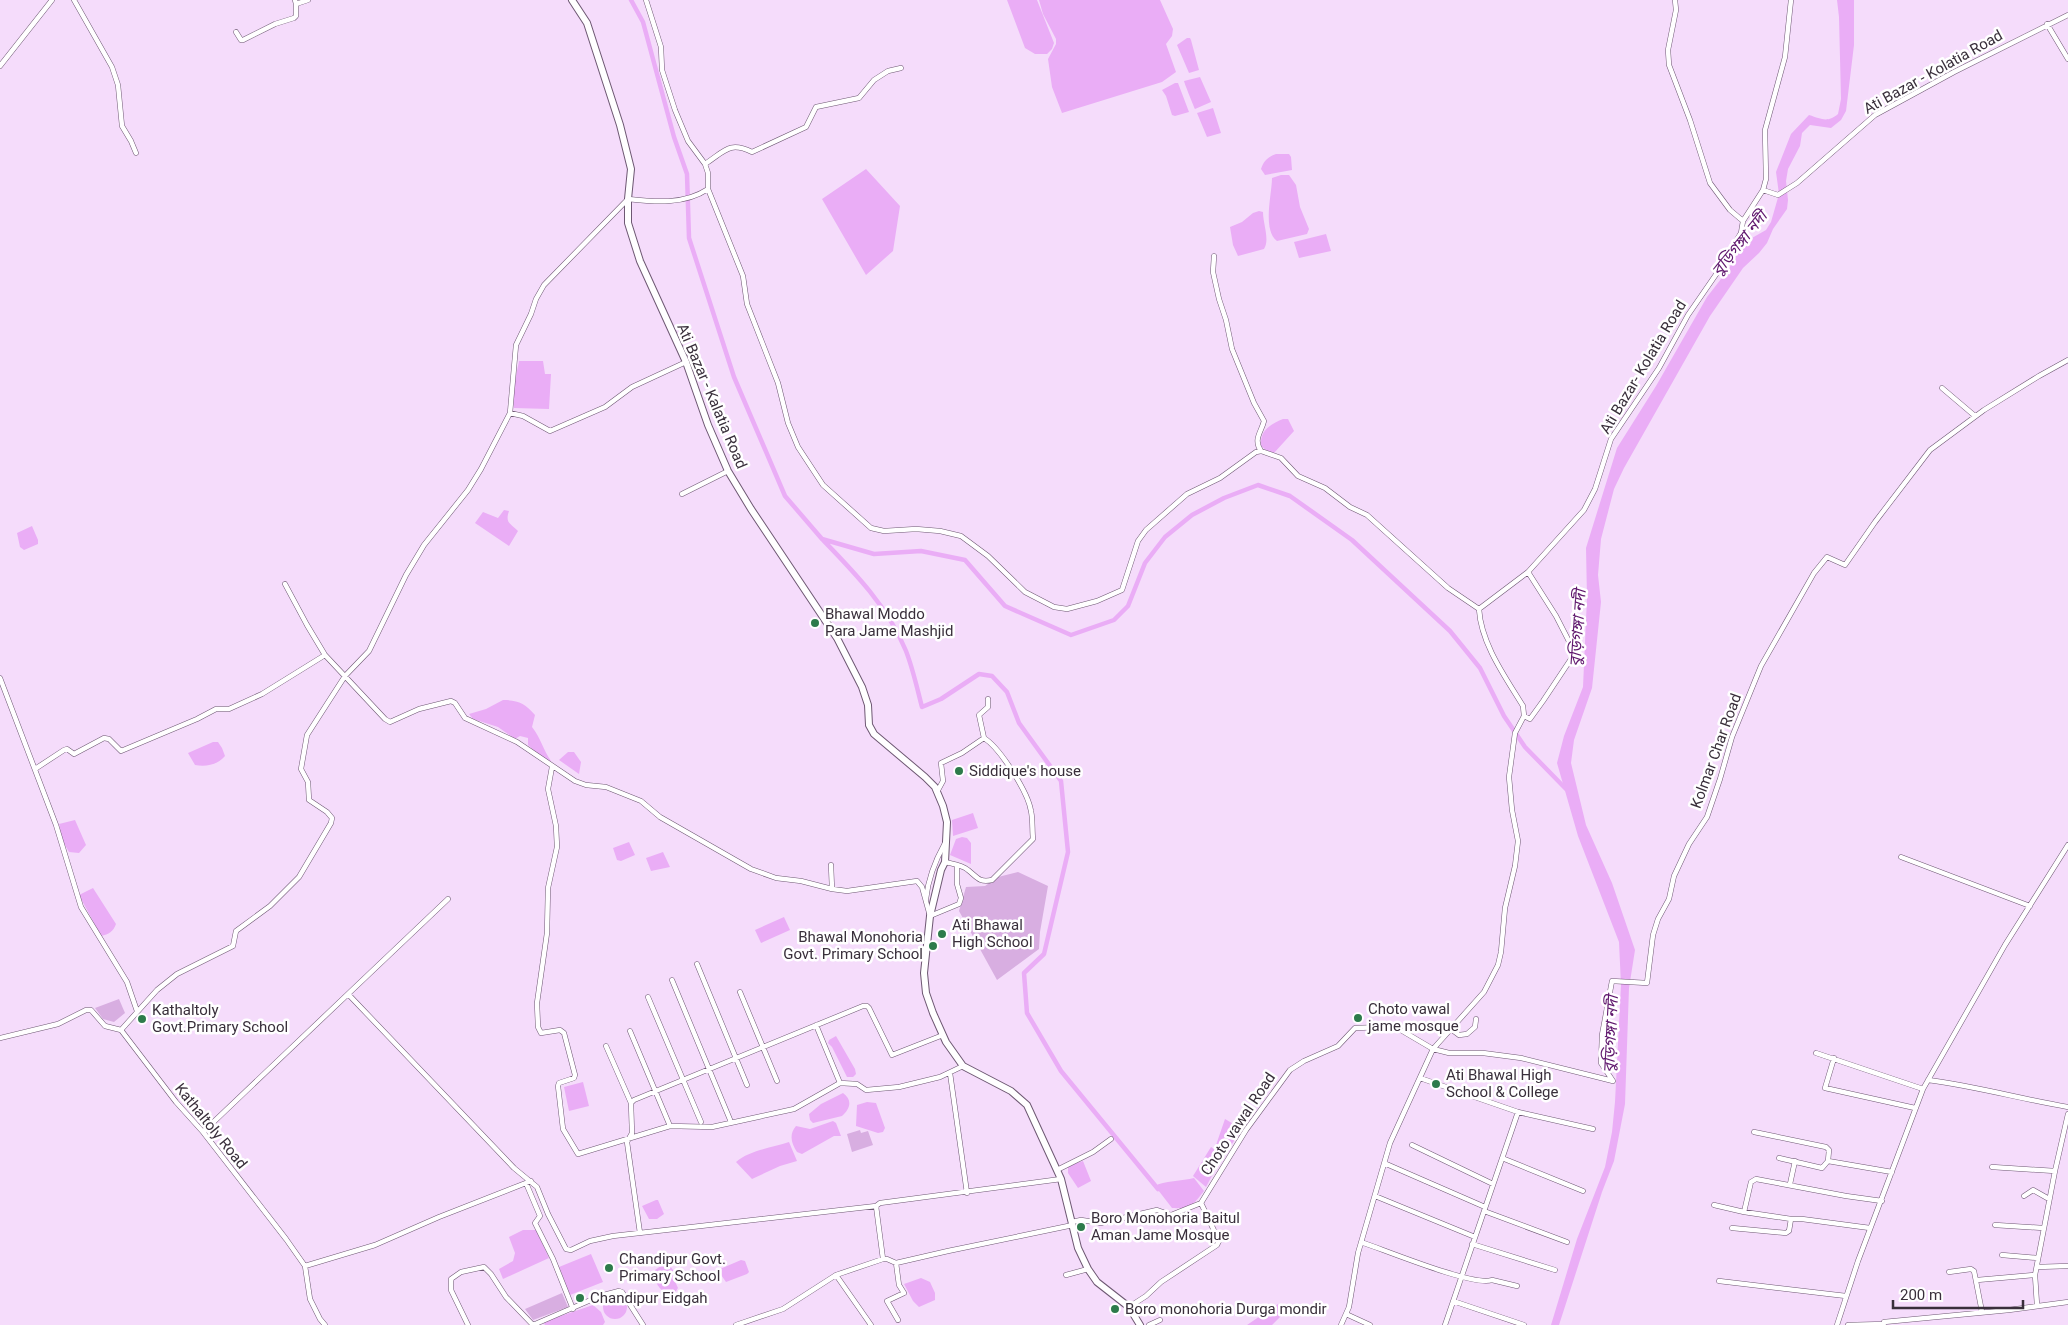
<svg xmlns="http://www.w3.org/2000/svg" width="2068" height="1325" font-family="Roboto,'Noto Sans Bengali',sans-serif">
	<rect width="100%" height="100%" fill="#f5dcfb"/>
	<!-- green -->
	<path fill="#d8aee1" d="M1018 872 1048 886 1040 932 1039 949 997 980 959 911 966 887 985 886 998 877Z
		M119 999 125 1013 114 1022 103 1019 95 1008Z
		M860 1130 861 1133 868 1131 873 1145 852 1152 847 1134Z
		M562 1293 568 1307 533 1320 525 1309Z"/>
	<!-- water -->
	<path fill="#eaadf6" d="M1007 0H1037L1054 43 1052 49 1047 54H1035L1025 48Z
		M1039 0H1160L1173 29 1172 36 1166 44 1176 72 1162 82 1062 113 1052 87 1048 59 1056 44V39L1043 14Z
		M1837 0H1854V45L1846 111 1841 120 1831 128 1810 125 1802 133 1800 146 1788 169 1786 181 1788 200 1787 209 1773 229 1767 243 1759 253 1743 268 1710 316 1624 468 1614 489 1601 539 1598 575 1601 602 1592 688 1574 740 1571 763 1586 825 1612 883 1635 950 1629 988 1625 1104 1614 1161 1602 1192 1559 1325H1551L1577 1239 1605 1167 1612 1132 1615 1102 1621 985 1619 942 1578 836 1557 763 1564 736 1583 687 1587 598 1586 548 1617 448 1656 386 1707 297 1728 270 1743 243 1766 230 1771 222 1779 194 1776 172 1791 134 1809 115C1822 119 1827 123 1838 114L1841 99 1839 17Z
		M1187 38H1190L1191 40 1199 70 1189 73 1177 45Z
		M1200 77 1211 102 1195 109C1194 107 1185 85 1184 81Z
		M1175 83H1178L1189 112 1175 116 1172 115 1166 96 1162 90Z
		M1213 108 1221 133 1207 137 1197 113Z
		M1276 154H1289L1291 157 1292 170 1265 175 1261 169C1264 160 1268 157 1276 154Z
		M866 169 900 206 893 251 866 275 822 199Z
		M1281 175H1289L1296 185 1300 207 1309 229 1307 234 1277 241C1262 230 1272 194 1272 178Z
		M1259 211 1263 212C1263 224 1270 240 1264 249L1238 256 1233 245 1230 227 1242 222 1253 213Z
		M1326 234 1331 251 1299 258 1294 242Z
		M519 361H543L545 374H551L549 409 514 408 513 391Z
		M1283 419H1288L1294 431 1274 453 1267 451 1261 446C1260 430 1269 425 1283 419Z
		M504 510 509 511C505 523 510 523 518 531L509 546 475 523 483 512 498 518Z
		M32 526 38 540V544L24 550 20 547 17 533Z
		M503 700C518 700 525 703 535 715L532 727C541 738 543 750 551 761L547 763 528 745V738L520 736 515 739 498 727 473 719 469 714 486 709Z
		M213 742H218L222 748 225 756C217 765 206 767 195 765L188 753Z
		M568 752H574L581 762 579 774 559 760Z
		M973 813 978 828 953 836 952 820Z
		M75 820 86 845 79 853 69 852 62 840 59 824Z
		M962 837 967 838 971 843V864L950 855 956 839Z
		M629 842 635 855 621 861 617 860 613 848Z
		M663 852 670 867 651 871 646 858Z
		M93 888 116 924C113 932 109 934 101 936L79 895Z
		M784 917 790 930 761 943 755 930Z
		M836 1036 855 1069 856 1074 853 1077H847L832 1047 828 1043 829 1040Z
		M583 1082 589 1106 569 1111 564 1087Z
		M843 1093C853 1100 850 1109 842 1116L813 1123 810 1120 809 1114 821 1104Z
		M867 1102 876 1103 885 1128 883 1132 878 1133 856 1126 857 1105Z
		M1225 1119 1242 1129 1230 1147 1216 1145Z
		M833 1121 836 1123 841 1136H834L802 1154 797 1152C791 1143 789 1134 796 1126L810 1129Z
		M789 1142 797 1161 780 1166 752 1179 736 1162C749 1150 772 1148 789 1142Z
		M1211 1147 1223 1155 1206 1187 1193 1176Z
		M1083 1161 1091 1181 1078 1188 1068 1173V1166Z
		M1194 1178 1204 1191C1193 1205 1191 1209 1172 1208L1155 1186C1163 1181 1183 1181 1194 1178Z
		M656 1200H658L664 1214 657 1219H649L642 1206Z
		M523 1230H536L549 1258 503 1279 499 1269 513 1261 515 1253 509 1237Z
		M591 1254 603 1282 570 1295 559 1267Z
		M741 1260 745 1261 749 1272 747 1274 726 1282 719 1272 720 1269Z
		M667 1262 673 1270V1277L678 1288 674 1294C661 1294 653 1283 655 1270Z
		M921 1278 930 1282 935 1293V1300L919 1307 913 1301 904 1284Z
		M603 1307a12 12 0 1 1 24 0a12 12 0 1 1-24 0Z
		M1278 1304 1284 1313 1272 1325H1247Z
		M593 1305 601 1312 605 1322 603 1325H545L543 1322Z"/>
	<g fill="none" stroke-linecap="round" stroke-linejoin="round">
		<!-- canal -->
		<path stroke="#eaadf6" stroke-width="4.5" d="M631 0 643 22 674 137 687 174 689 238 734 377 785 496 822 539 874 554 921 551 965 560 1005 606 1071 635 1114 620 1128 606 1145 563 1165 537 1192 515 1224 498 1258 485 1290 496 1352 540 1450 631 1480 668 1504 716 1525 747 1566 789
			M823 540C855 573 888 607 906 651 913 669 917 688 922 707L941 699 979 674 992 676 1007 692 1019 723 1061 781 1068 852 1044 954 1024 973 1027 1013 1061 1071 1158 1189"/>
		<!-- street casing -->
		<g stroke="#6e5873" stroke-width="5.5">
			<path id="street" d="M74 0 112 67 118 85 122 126 131 141 136 153
				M295 0 296 4 308 0
				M646 0 661 47 662 70 675 110 688 141 705 164 708 173V189
				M1675 0 1676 10 1668 50 1669 65 1690 120 1710 183 1730 210 1743 221
				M2047 24 2068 59
				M236 32 241 40H243L275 24 294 18 296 16V4
				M0 66 52 0
				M705 164C725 151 729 141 752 152L806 127 816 107 859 98 874 80 888 71 901 68
				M1763 190 1766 179 1765 130 1785 57 1791 0
				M1214 256 1213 272 1219 299 1226 320 1232 349 1254 403 1264 421C1261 433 1253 439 1261 451
				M1942 388 1975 416
				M510 413 523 416 550 431 605 407 632 387 686 362
				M682 494 728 471
				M285 584 307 625 325 655 385 719 390 722 419 709 451 701 455 703 465 718 517 742 575 781 586 785 606 787 641 801 660 817 751 869 776 878 801 881 832 889 847 891 917 881 922 887 930 916 959 904 961 898 957 884V865
				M0 678 56 825 81 907 127 982 137 1011
				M1524 716 1530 719 1543 701 1575 653 1556 616 1528 572
				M984 738 979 715 988 707V699
				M552 767 548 789 556 826 557 847 548 888 547 933 537 1003 538 1027 541 1033 560 1030 564 1033 575 1075 574 1078 559 1083 558 1086 563 1129 578 1154 670 1126 712 1127 794 1109 840 1083 857 1084 866 1090 899 1087 940 1077 963 1066
				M35 769 64 750 67 749 74 754 104 738 109 739 121 751 197 719 216 709H229L262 694 325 655
				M937 792 943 781 941 763 962 753 984 738C1000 748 1028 792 1031 811 1033 820 1032 830 1033 839L992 880C979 883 977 877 968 870 962 865 953 864 945 862
				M1901 857 2030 906
				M831 865 832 889
				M926 899C928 879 935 861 945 843
				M697 964 747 1085
				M672 980 731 1122
				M740 992 777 1081
				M348 994 448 899
				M648 997 701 1122
				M816 1025 840 1083
				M1451 1029 1459 1035 1467 1034 1475 1027 1476 1019
				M121 1030 157 990 177 974 233 946 236 931 270 906 299 877 331 823 332 818 327 812 309 800 308 782 301 769 307 735 345 676 369 651 406 575 424 545 468 490 481 469 510 413 516 345 531 314 536 299 544 285 628 199C654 202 684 205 708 189L743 276 747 304 778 383 788 423 798 447 823 485 871 528 884 531 916 529 940 531 961 536 988 556 1025 592 1054 607 1067 609 1097 601 1122 590 1138 541 1146 530 1187 494 1220 478 1256 452 1261 451 1281 458 1298 476 1325 488 1350 507 1367 515 1448 588 1479 609
				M121 1030 176 1102 203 1132 286 1239 305 1266 310 1299 320 1319 325 1325
				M630 1031 670 1126
				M0 1038 58 1024 86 1010H91L105 1026 121 1030
				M606 1046 631 1103
				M1816 1053 1923 1089
				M1834 1058 1825 1088 1915 1108
				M950 1073 967 1193
				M1420 1078 1518 1112 1593 1129
				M1928 1080C1975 1086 2021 1099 2068 1107
				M203 1132 348 994 514 1168 537 1187 548 1214 566 1249 571 1250 590 1241 613 1236 876 1206
				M1754 1132 1826 1147 1829 1150 1828 1161 1892 1172
				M1412 1145 1493 1184
				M1502 1158 1583 1191
				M1779 1158 1822 1168 1828 1161
				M1384 1163 1485 1207
				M1992 1167 2055 1171 2068 1114
				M1057 1170 1093 1152 1111 1139
				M526 1183 540 1216 535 1223 553 1259 573 1309
				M1790 1184 1795 1161
				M1375 1196 1475 1237
				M2024 1196 2033 1190 2049 1199
				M1714 1205 1744 1212 1791 1219
				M1484 1211 1567 1242
				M1744 1212 1751 1182 1756 1179 1846 1196 1882 1201
				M1072 1222 1081 1220 1101 1223 1157 1210 1171 1215 1201 1203 1246 1130 1290 1070 1304 1061 1338 1046 1355 1028 1385 1027 1399 1029 1433 1049 1449 1053H1483L1521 1058 1613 1081 1601 1063 1602 1035 1612 981 1647 983 1653 935 1658 919 1669 899 1674 876 1689 844 1707 817 1720 779 1732 737 1761 666 1814 573 1827 557 1845 565 1875 522 1930 450 1984 410 2039 376 2068 360
				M1995 1225 2043 1228
				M1732 1228 1786 1233 1789 1231 1791 1219H1802L1870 1228
				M640 1233 627 1142 632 1133 631 1103 634 1100 863 1006H867L869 1008 892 1055 943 1035
				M1361 1242C1385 1250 1474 1287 1492 1280L1517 1286
				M1472 1244 1555 1270
				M2002 1255 2038 1258
				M883 1259 876 1206 880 1203 1061 1179
				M896 1263 899 1285 904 1293 887 1301 898 1320
				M305 1266 375 1245 439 1217 531 1181
				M2037 1267 2068 1266
				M1949 1272 1971 1269 1974 1271 1982 1312
				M836 1275 871 1325
				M1066 1275 1088 1269
				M1977 1280 2035 1275
				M1719 1281 1846 1296
				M1453 1301 1524 1325
				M2037 1305 2035 1275 2055 1171
				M1129 1307 1146 1296 1161 1282 1217 1245 1219 1241 1201 1203
				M1346 1314 1370 1325
				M1884 1322 2009 1310 2068 1302
				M468 1325 451 1290V1279L461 1272 484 1267 491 1274 506 1297 533 1325
				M533 1325 600 1296 619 1291 622 1292 643 1325
				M736 1325 783 1309 836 1275 883 1259H887L896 1263 948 1251 1073 1225
				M1149 1325 1160 1320
				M1341 1325 1349 1307 1358 1253 1390 1143 1433 1049 1484 992 1498 965 1501 952 1505 908 1515 866 1518 841 1512 810 1509 777 1515 733 1524 716 1523 706C1506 678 1481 644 1479 609L1528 572 1584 510 1595 489 1611 439 1659 368 1688 315 1717 273 1741 233 1743 221 1763 190 1778 195 1797 183 1875 115 1954 72 2068 15
				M1445 1325 1518 1112
				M1837 1325 1858 1261 1923 1089 2005 945 2068 845
				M1848 1325 1884 1324"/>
		</g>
		<!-- secondary casing -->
		<g stroke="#6e5873" stroke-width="8">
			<path id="secondary" d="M572 0 587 23 620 125 631 169 628 199V223L640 261 686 362 708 425 728 471 751 509 837 638 862 687 868 705 869 725 874 734 925 777 935 787 943 806 947 822 945 862 941 870 930 916 924 973 926 993 933 1013 946 1042 963 1066 1011 1091 1027 1105 1061 1179 1078 1248 1088 1269 1097 1282 1129 1307 1140 1325"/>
		</g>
		<!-- street -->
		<use href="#street" stroke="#fff" stroke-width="4.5"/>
		<!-- secondary -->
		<use href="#secondary" stroke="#fff" stroke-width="6"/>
	</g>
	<!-- markers -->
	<g fill="#2d7b4b" stroke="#fff" stroke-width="2">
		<circle cx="815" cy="623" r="5"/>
		<circle cx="959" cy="771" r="5"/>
		<circle cx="942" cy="934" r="5"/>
		<circle cx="933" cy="946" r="5"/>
		<circle cx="1358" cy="1018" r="5"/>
		<circle cx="142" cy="1019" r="5"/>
		<circle cx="1436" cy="1084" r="5"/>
		<circle cx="1081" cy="1227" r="5"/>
		<circle cx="609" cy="1268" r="5"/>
		<circle cx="580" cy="1298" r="5"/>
		<circle cx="1115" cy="1309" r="5"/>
	</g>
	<g text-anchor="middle" stroke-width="5" stroke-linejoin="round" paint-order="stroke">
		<!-- street labels -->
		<g font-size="15" fill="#392f3b" stroke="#fff">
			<text transform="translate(1933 72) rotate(-29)" y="5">Ati Bazar - Kolatia Road</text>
			<text transform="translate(1643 367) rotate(-59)" y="5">Ati Bazar- Kolatia Road</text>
			<text transform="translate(712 396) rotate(67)" y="5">Ati Bazar - Kalatia Road</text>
			<text transform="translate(1716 751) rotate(-70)" y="5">Kolmar Char Road</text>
			<text transform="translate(1238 1124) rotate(-56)" y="5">Choto vawal Road</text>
			<text transform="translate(211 1126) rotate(51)" y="5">Kathaltoly Road</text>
		</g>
		<!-- poi labels -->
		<g font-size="15" fill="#392f3b" stroke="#fff" text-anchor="start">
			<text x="825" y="619">Bhawal Moddo<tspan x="825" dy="17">Para Jame Mashjid</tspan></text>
			<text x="969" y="776">Siddique's house</text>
			<text x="952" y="930">Ati Bhawal<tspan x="952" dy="17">High School</tspan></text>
			<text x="923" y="942" text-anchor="end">Bhawal Monohoria<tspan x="923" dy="17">Govt. Primary School</tspan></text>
			<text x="1368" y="1014">Choto vawal<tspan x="1368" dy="17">jame mosque</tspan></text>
			<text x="152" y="1015">Kathaltoly<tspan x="152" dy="17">Govt.Primary School</tspan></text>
			<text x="1446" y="1080">Ati Bhawal High<tspan x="1446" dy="17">School &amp; College</tspan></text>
			<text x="1091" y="1223">Boro Monohoria Baitul<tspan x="1091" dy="17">Aman Jame Mosque</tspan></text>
			<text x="619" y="1264">Chandipur Govt.<tspan x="619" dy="17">Primary School</tspan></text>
			<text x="590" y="1303">Chandipur Eidgah</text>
			<text x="1125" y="1314">Boro monohoria Durga mondir</text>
		</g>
		<!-- water labels -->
		<g font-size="16" font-style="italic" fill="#5f176d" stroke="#fff">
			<text transform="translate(1739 243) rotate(-51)" y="6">বুড়িগঙ্গা নদী</text>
			<text transform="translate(1577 628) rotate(-86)" y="6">বুড়িগঙ্গা নদী</text>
			<text transform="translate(1610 1034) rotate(-87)" y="6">বুড়িগঙ্গা নদী</text>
		</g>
	</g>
	<!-- scale -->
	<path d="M1893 1300v8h130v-8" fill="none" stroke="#392f3b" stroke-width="2.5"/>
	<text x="1900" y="1300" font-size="15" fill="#392f3b" stroke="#ffffff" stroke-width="4" paint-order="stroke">200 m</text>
</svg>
